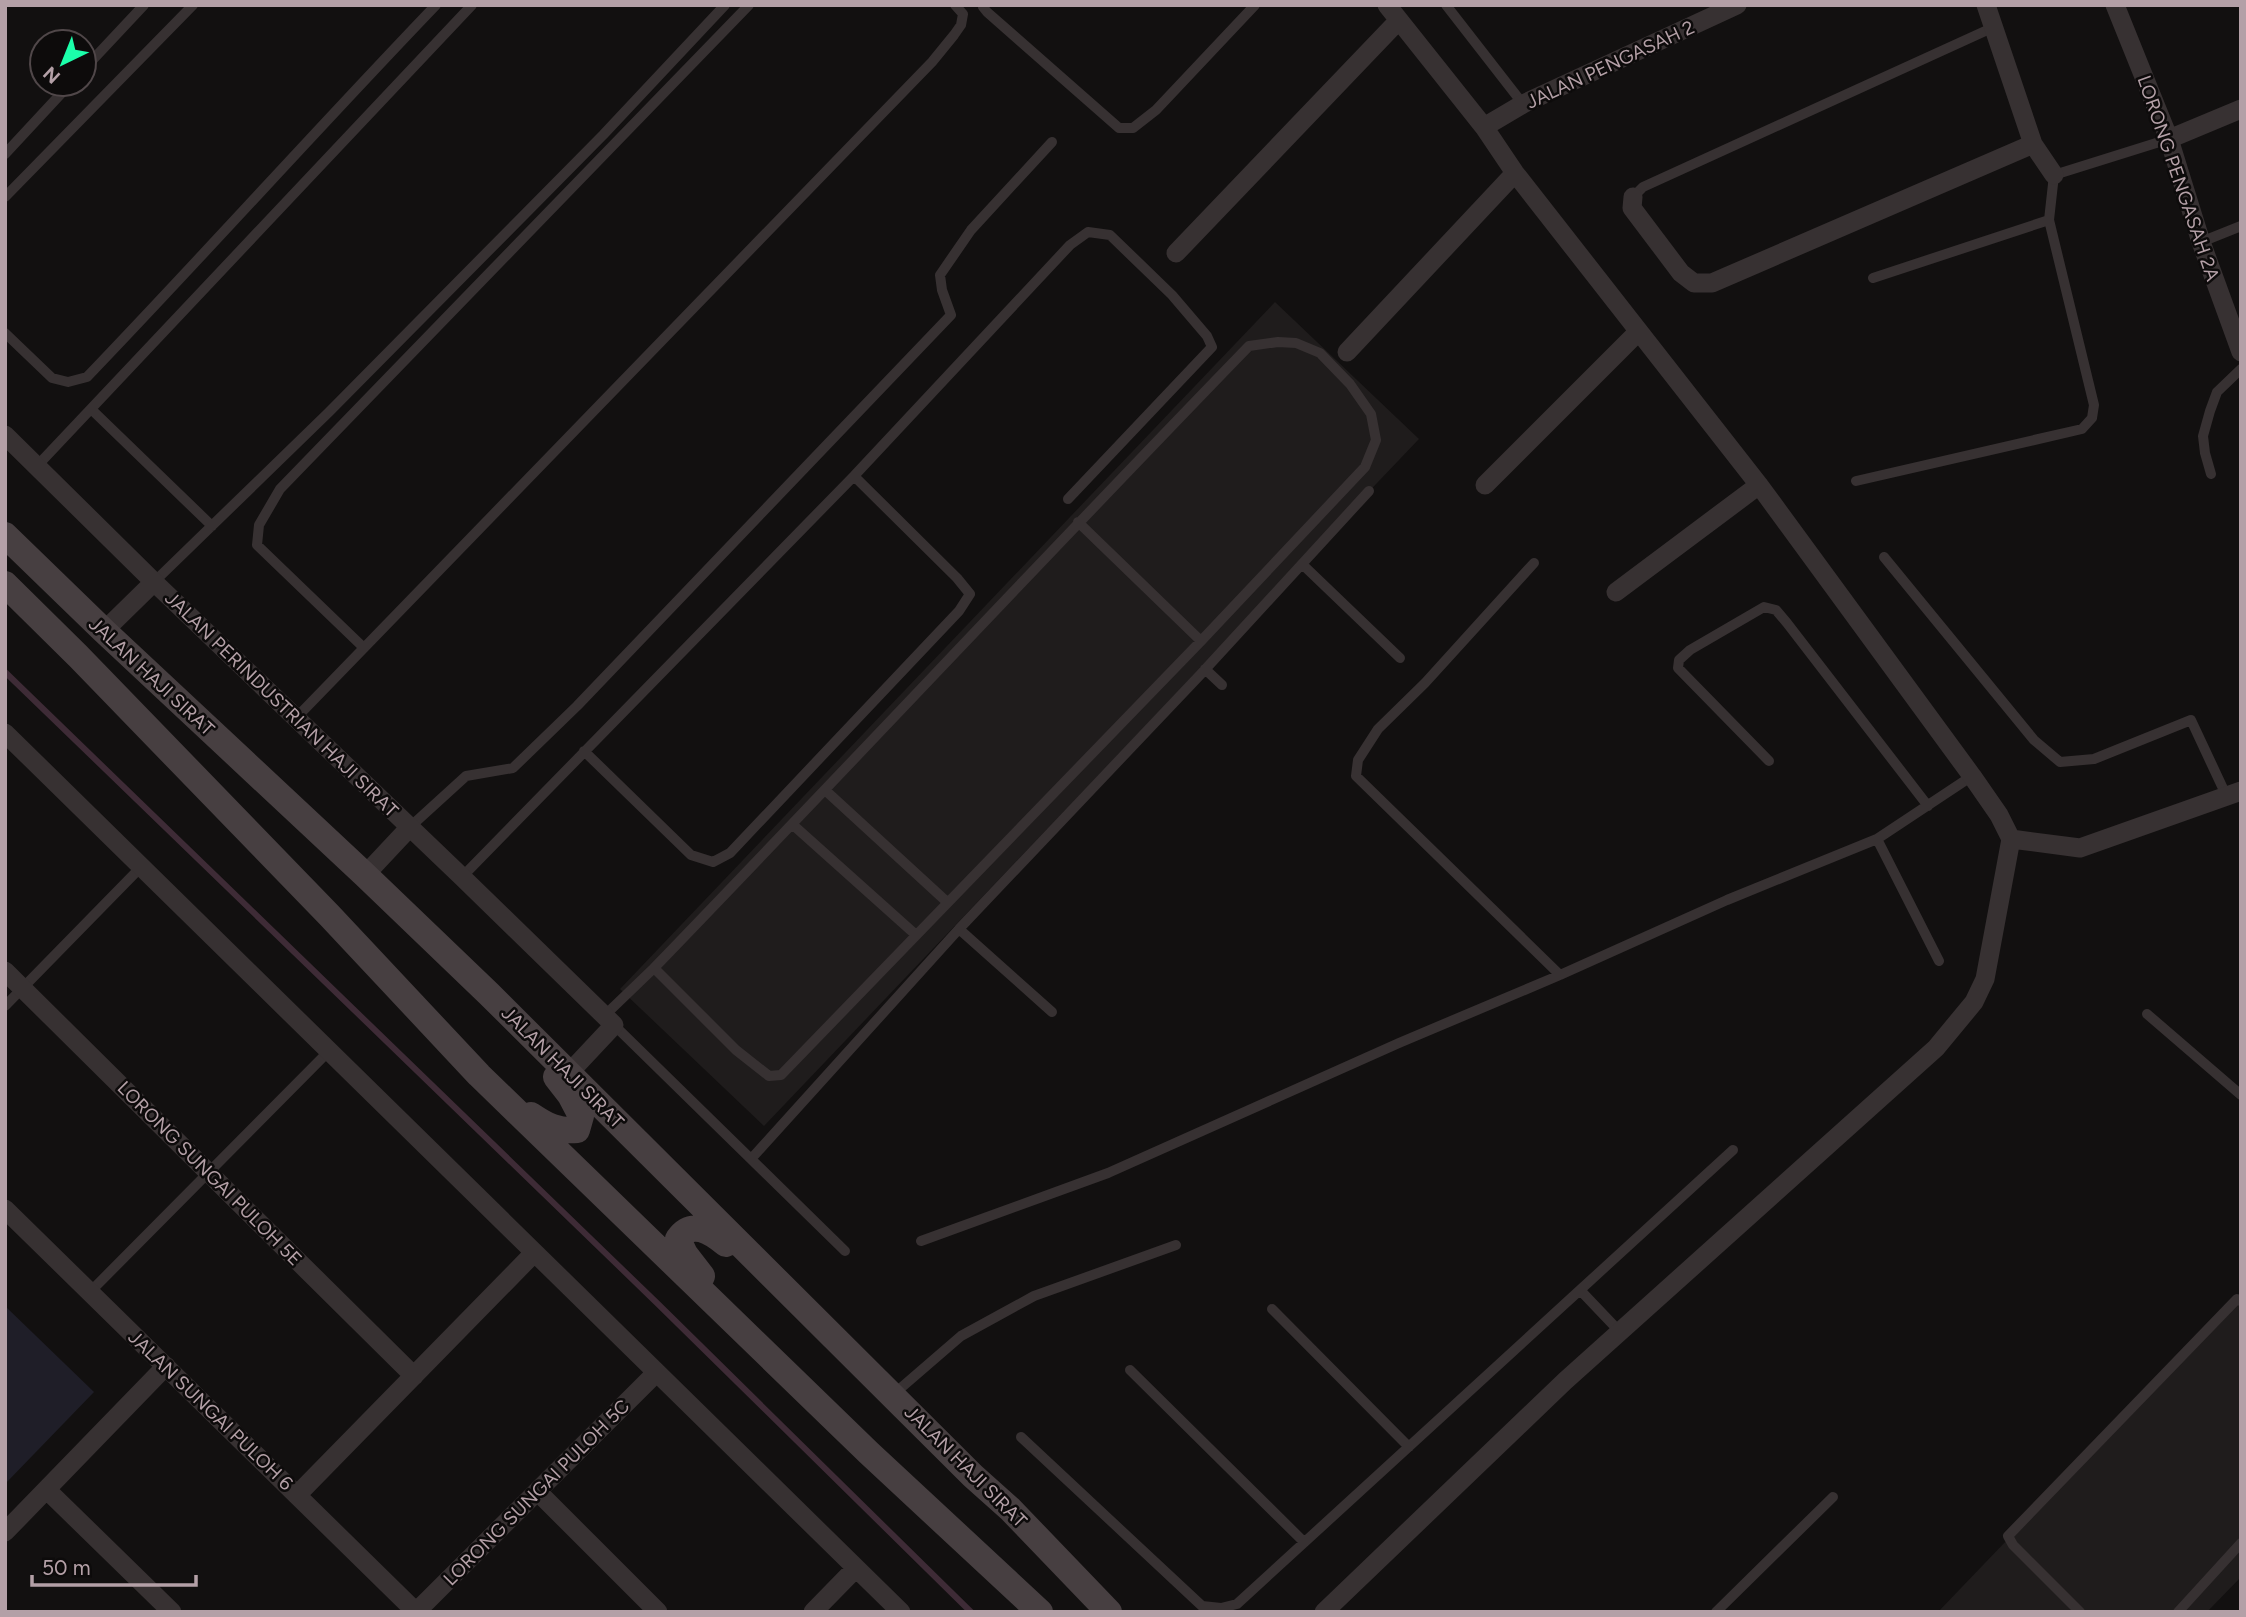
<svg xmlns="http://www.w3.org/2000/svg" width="2246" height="1617" font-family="Figtree,sans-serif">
	<rect width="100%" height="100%" fill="#121010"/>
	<!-- built -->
	<path fill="#1f1c1c" d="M1275 302 1419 439 764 1126 620 989Z
		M2241 1296V1577L2207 1612H1938Z"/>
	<!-- green -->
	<path fill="#1f1e28" d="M5 1306 94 1392 5 1484Z"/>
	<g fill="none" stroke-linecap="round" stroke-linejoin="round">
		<!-- stream -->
		<path stroke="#3e2b36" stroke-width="6" d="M5 672 658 1304 971 1612"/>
		<!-- service -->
		<path stroke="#373132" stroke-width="10" d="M984 5 983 7 987 12 1119 128H1133L1156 110 1255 5
			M1446 5 1523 104
			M84 69 144 5
			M5 154 70 84
			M5 197 193 5
			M1633 197 1643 187 1994 27
			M2201 242 2241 226
			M1873 278 2049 220
			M5 333 52 378 68 382 87 377C205 254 318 128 436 5
			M1278 342 1296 343 1320 353 1350 384 1371 414 1376 440 1365 467 1201 641 781 1075 769 1076 736 1050 654 968C853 762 1049 552 1249 346Z
			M91 409 212 526
			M37 466 472 5
			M2211 474 2205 453 2203 436 2210 411 2217 392 2241 369
			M1856 481 2082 429 2092 418 2094 405 2049 220 2054 175 2169 139
			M1078 522 1201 641
			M1884 557 2034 740 2060 762 2094 759 2191 720 2227 797
			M1534 563 1425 683 1378 729 1358 760 1356 776 1560 975
			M1302 564 1400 658
			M154 582 329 412 603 135 725 5
			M363 647 257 545 259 525 280 489 749 5
			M1205 669 1222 685
			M296 718 932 62 954 35 961 25 963 14 955 5
			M584 751 691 855 713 862 730 853 959 611 970 594 957 578 854 476
			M1769 761 1678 668 1679 660 1690 650 1764 607 1776 610 1787 623 1928 806
			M825 790 947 902
			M792 824 916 935
			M410 827 466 776 513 768 577 706 951 315 942 290 940 275 971 230 1052 142
			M1877 839 1939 961
			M462 877 854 476 1070 245 1088 232 1110 235 1172 295 1207 336 1212 347 1068 499
			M959 929 1052 1012
			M5 1006 141 867
			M2147 1014 2241 1095
			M604 1016 654 968
			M614 1025 845 1251
			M751 1159 959 929 1200 675 1369 491
			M921 1241 1108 1173 1399 1043 1560 975 1727 900 1877 839 1972 776
			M90 1292 329 1051
			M1272 1309 1409 1447
			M1620 1332 1580 1290 1733 1150
			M1130 1370 1304 1542
			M895 1393 961 1336 1034 1296 1176 1245
			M1021 1437 1202 1606 1221 1608 1237 1604 1580 1290
			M1716 1612 1833 1497
			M2080 1612 2013 1545 2008 1536 2237 1299 2241 1301
			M2178 1612 2241 1543"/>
		<!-- minor -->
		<path stroke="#373132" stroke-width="19" d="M1986 5 2033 144 2054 175
			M2115 5 2169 139 2201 242 2241 352
			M1484 127 1523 104 1737 5
			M2169 139 2241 109
			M1633 197 1632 208 1681 273 1694 283H1712L2033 144
			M1176 253 1399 20
			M1347 352 1515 173
			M5 435 154 582 104 631
			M1485 485 1638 332
			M154 582 462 877 614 1025 569 1073
			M1616 592 1759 485
			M5 733 901 1612
			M2011 839 2080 848 2241 791
			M365 875 410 827
			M5 971 414 1376
			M5 1209 416 1612 656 1373
			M47 1490 172 1612
			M538 1492 658 1612
			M297 1495 534 1253
			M5 1532 166 1366
			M813 1612 855 1569
			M1324 1612 1565 1381 1936 1048 1974 1002 1985 979 2011 839 1999 815 1972 776 1759 485 1515 173 1484 127 1387 5"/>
		<!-- secondary -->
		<path stroke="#473f41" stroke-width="26" d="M5 535 104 631 365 875 489 994 973 1476 1010 1509 1109 1612
			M5 584 78 656 329 915 479 1075 869 1453 1040 1612
			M531 1115C546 1125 558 1132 577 1130L581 1116 570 1095 556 1077
			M702 1276 685 1254 678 1239C692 1219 711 1232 726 1244"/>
	</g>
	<g text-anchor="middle" stroke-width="5" stroke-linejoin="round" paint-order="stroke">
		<!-- street labels -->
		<g font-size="19" fill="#b4a0a7" stroke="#0d0b0b">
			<text transform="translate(1610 64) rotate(-25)" y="7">JALAN PENGASAH 2</text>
			<text transform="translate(2179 178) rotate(71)" y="7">LORONG PENGASAH 2A</text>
			<text transform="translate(152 676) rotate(43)" y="7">JALAN HAJI SIRAT</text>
			<text transform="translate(282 704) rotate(44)" y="7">JALAN PERINDUSTRIAN HAJI SIRAT</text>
			<text transform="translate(563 1067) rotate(45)" y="7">JALAN HAJI SIRAT</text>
			<text transform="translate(210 1173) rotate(45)" y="7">LORONG SUNGAI PULOH 5E</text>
			<text transform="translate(211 1410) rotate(44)" y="7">JALAN SUNGAI PULOH 6</text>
			<text transform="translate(966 1466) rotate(45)" y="7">JALAN HAJI SIRAT</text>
			<text transform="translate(536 1492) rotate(-45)" y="7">LORONG SUNGAI PULOH 5C</text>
		</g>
	</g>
	<!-- border -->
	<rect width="2246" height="1617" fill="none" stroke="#b4a0a7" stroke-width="14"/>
	<!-- north arrow -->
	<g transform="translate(63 63) rotate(223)"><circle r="33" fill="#0d0b0b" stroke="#504749" stroke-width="2"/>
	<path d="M0-5L12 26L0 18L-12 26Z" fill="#1bffaa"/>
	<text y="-10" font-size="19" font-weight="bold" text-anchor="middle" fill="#b4a0a7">N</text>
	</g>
	<!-- scale -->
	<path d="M32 1575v10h164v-10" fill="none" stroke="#b4a0a7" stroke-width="3.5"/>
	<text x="42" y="1575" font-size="21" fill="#b4a0a7" stroke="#0d0b0b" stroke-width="5" paint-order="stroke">50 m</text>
</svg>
